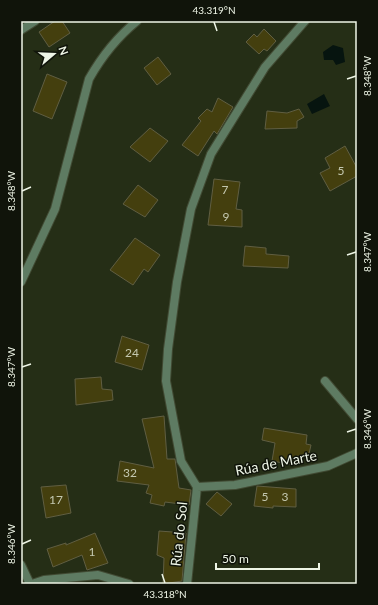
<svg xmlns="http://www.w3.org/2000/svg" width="378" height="605" font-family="Lato,sans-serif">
	<rect width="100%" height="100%" fill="#252e16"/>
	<!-- water -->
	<path fill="#06140f" d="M333 45 343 48 345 62 336 65 333 60H324L323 52Z
		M324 94 330 106 312 114 307 104Z"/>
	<!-- building -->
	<path fill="#443f0e" stroke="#605e42" d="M55 21H62L70 33 49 47 39 32Z
		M264 29 276 41 267 51 264 49 259 54 246 42 254 34 257 37Z
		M158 57 171 74 157 85 144 68Z
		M47 74 67 82 52 119 33 111Z
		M218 98 233 107 217 134 214 131 198 156 182 145 201 121 198 118 207 109 212 112Z
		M299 109 304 117 297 121V128L265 129 267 111 287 113Z
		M150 128 168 141 150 162 130 147Z
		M345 146 357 168V176L330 191 320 173 330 168 325 158Z
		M214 179 240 182 236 209 242 210V227L208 225Z
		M138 185 158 200 145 217 123 204Z
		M135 238 160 255 148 272 144 269 133 285 110 270Z
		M245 246 266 248V254L289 256 288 268 243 266Z
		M122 336 149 345 142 370 115 362Z
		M101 377 102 389 112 390 113 400 76 405 75 379Z
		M164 416 167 459H175L179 488 191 490 189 505 165 502 164 506 150 503 152 495 146 493 149 485 117 481 120 461 154 468 142 419Z
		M264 428 307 435 306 444 311 445 308 458 297 456 295 465 272 461 275 443 262 440Z
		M66 485 71 513 46 518 41 487Z
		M257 486 296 489V507L273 506V508L254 506Z
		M217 492 232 504 221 516 206 504Z
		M159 531 186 533 182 581 163 584 164 558 157 555Z
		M95 533 108 563 87 570 82 555 53 567 47 549 66 543V545Z"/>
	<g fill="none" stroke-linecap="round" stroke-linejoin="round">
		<!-- minor casing -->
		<g stroke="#414a33" stroke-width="10">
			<path id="minor" d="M21 30 35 21
				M325 381 357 419
				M197 487 181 461 166 381 168 349 177 282 191 209 211 154 265 67 305 21
				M197 487 235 485 328 466 357 453
				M32 584 44 580 98 575 129 584
				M187 584 197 487"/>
		</g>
		<!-- tertiary casing -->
		<g stroke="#414a33" stroke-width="10">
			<path id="tertiary" d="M21 282 55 209 89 79C102 56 116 38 137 21
				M21 565 30 584"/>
		</g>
		<!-- minor -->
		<use href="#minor" stroke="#5e7b62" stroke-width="8"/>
		<!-- tertiary -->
		<use href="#tertiary" stroke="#5e7b62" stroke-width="8"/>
	</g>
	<!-- ticks -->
	<path fill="none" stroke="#eef5e6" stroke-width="1.5" d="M214 22 217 31M347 79 356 76M22 191 31 187M347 255 356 252M22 367 31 364M347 432 356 429M22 544 31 540M162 574 165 583"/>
	<g text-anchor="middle" stroke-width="3" stroke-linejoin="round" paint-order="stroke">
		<!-- number labels -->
		<g font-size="12" fill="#c4c8b0">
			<text x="341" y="175">5</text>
			<text x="225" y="194">7</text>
			<text x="226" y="221">9</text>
			<text x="132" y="357">24</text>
			<text x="130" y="477">32</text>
			<text x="265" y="501">5</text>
			<text x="285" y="501">3</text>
			<text x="56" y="504">17</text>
			<text x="92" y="556">1</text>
		</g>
		<!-- street labels -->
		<g font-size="14" fill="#eef5e6" stroke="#10140a">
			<text transform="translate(276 463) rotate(-11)" y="5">Rúa de Marte</text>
			<text transform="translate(179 534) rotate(-84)" y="5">Rúa do Sol</text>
		</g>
	</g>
	<!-- border -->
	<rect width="378" height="605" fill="none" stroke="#10140a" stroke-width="44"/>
	<!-- north arrow -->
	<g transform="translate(54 54) rotate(71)" stroke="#10140a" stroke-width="3" paint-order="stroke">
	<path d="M0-3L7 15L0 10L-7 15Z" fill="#eef5e6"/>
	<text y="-6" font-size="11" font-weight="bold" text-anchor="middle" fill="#eef5e6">N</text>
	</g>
	<!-- scale -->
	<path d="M216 563v6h103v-6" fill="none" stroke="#eef5e6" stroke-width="2"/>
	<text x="222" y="563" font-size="12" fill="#eef5e6" stroke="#10140a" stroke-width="3" paint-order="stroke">50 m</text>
	<rect x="22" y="22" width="334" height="561" fill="none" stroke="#eef5e6" stroke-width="1.5"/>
	<g font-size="10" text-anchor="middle" fill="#eef5e6">
		<text x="214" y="14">43.319°N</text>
		<text transform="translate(367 76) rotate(-90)" y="4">8.348°W</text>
		<text transform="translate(11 191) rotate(-90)" y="4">8.348°W</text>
		<text transform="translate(367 252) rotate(-90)" y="4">8.347°W</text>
		<text transform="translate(11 367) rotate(-90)" y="4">8.347°W</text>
		<text transform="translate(367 429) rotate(-90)" y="4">8.346°W</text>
		<text transform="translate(11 544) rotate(-90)" y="4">8.346°W</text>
		<text x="165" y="598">43.318°N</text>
	</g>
</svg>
